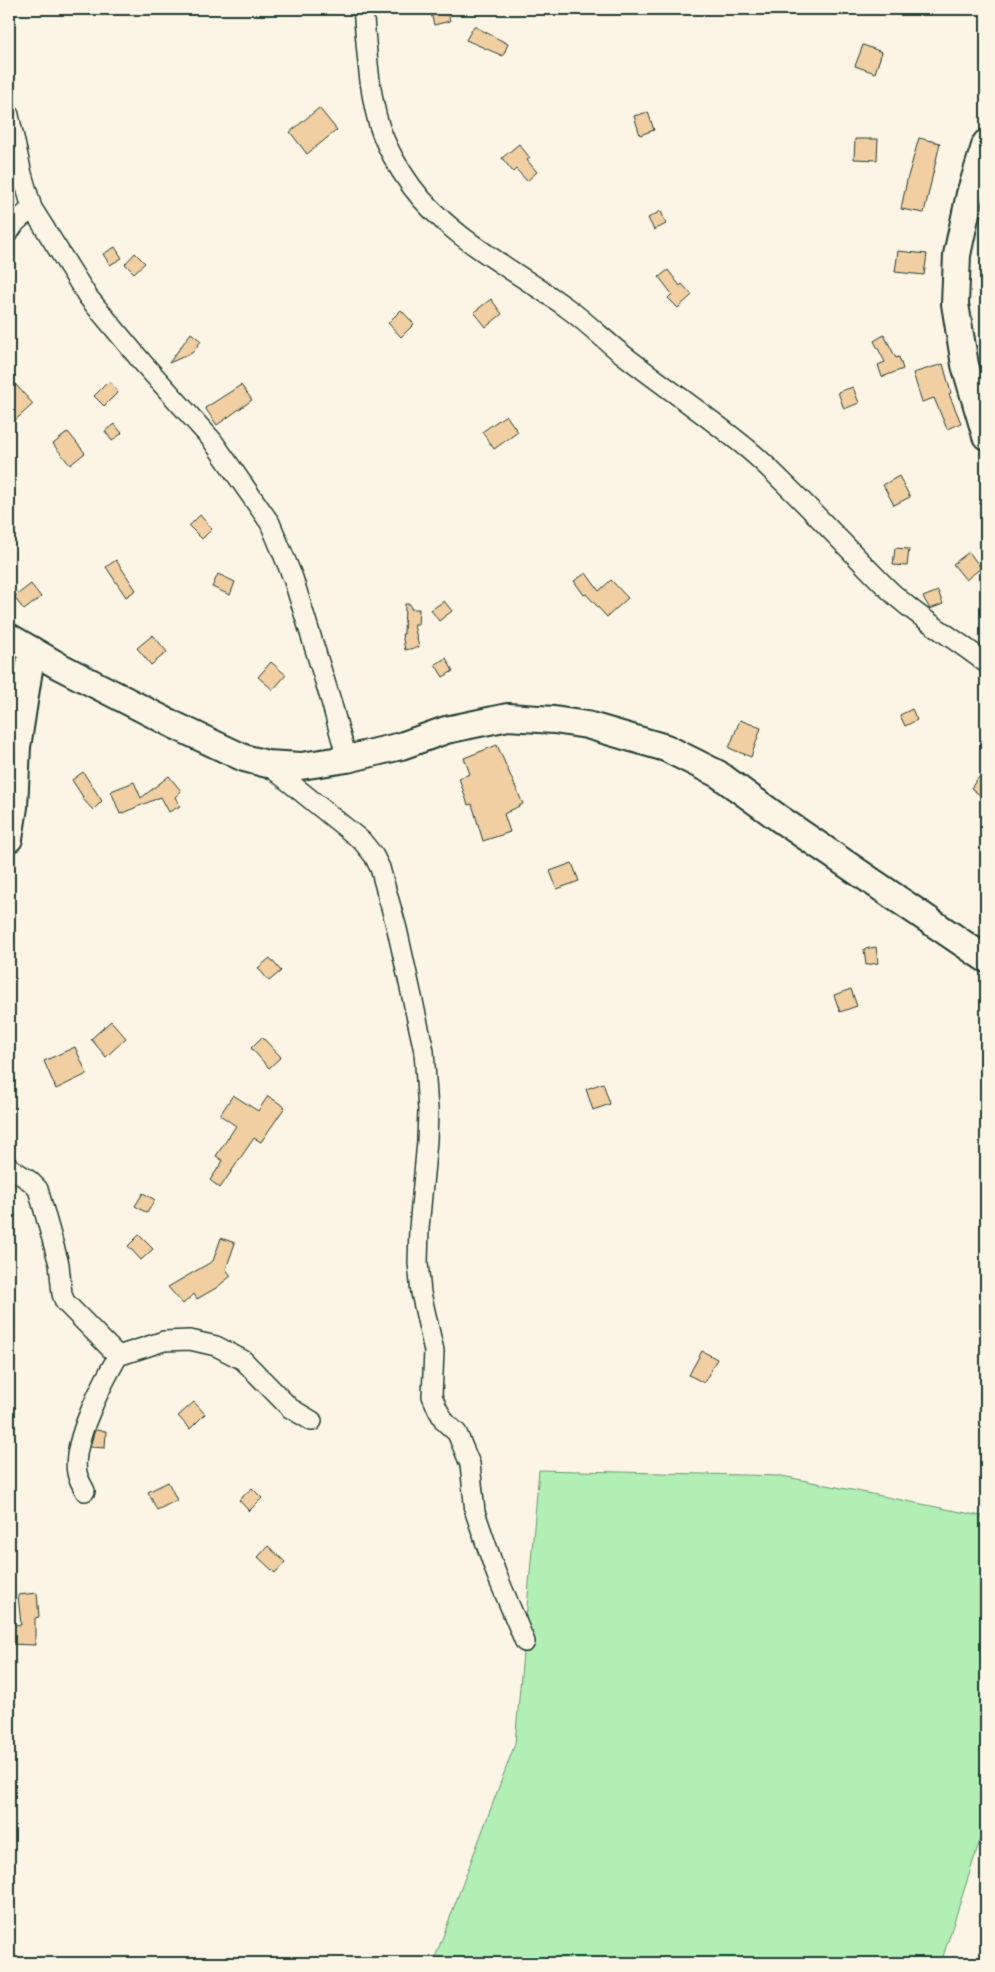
<svg xmlns="http://www.w3.org/2000/svg" width="995" height="1972" font-family="Itim,sans-serif">
	<rect width="100%" height="100%" fill="#fcf5e5"/>
	<filter id="ink" filterUnits="userSpaceOnUse"><feTurbulence type="fractalNoise" baseFrequency=".02" numOctaves="2"/><feDisplacementMap in="SourceGraphic" scale="10" xChannelSelector="R" yChannelSelector="G"/><feConvolveMatrix kernelMatrix="1 2 1 2 8 2 1 2 1" color-interpolation-filters="sRGB"/></filter>
	<g filter="url(#ink)">
		<!-- green -->
		<path fill="#b2efb5" stroke="#689674" d="M539 1470 782 1476 986 1517V1821L941 1963H433L515 1744Z"/>
		<!-- building -->
		<path fill="#f1cfa2" stroke="#1f3d34" d="M447 9 450 21 434 25 431 13Z
			M474 26 508 44 503 56 466 40Z
			M863 45 882 52 875 73 855 66Z
			M319 108 337 130 307 154 290 132Z
			M648 112 654 130 640 135 634 116Z
			M919 138 940 143 924 213 901 209 907 180Z
			M855 139H878L877 160 854 159Z
			M519 144 530 158 527 160 537 172 527 181 516 169 513 172 502 158Z
			M661 211 666 224 654 230 648 218Z
			M115 247 122 258 110 265 103 254Z
			M898 251 927 254 924 275 895 272Z
			M135 253 145 263 134 273 125 264Z
			M668 270 680 286 682 284 692 295 678 308 668 298 672 294 659 277Z
			M491 299 502 314 486 327 474 312Z
			M401 310 414 324 401 337 388 323Z
			M191 333 201 341 192 353 169 363Z
			M884 335 896 358 899 357 903 369 882 377 878 365 885 362 874 341Z
			M943 364 951 393 949 394 961 423 947 429 934 398 922 402 913 373Z
			M9 377 33 404 9 426Z
			M109 381 118 392 104 406 94 396Z
			M241 385 252 400 217 425 205 408Z
			M853 387 859 403 844 409 838 392Z
			M506 415 518 432 494 449 482 432Z
			M114 424 122 433 112 441 105 431Z
			M68 432 85 453 70 465 53 444Z
			M899 476 910 497 894 505 883 485Z
			M200 515 212 529 202 539 189 526Z
			M895 548 909 549 907 566 893 565Z
			M969 552 981 568 966 580 953 564Z
			M116 560 136 590 126 597 106 567Z
			M586 573 599 591 611 580 628 598 607 617 586 594 584 595 574 581Z
			M218 574 235 582 230 595 212 587Z
			M31 584 41 597 24 610 14 597Z
			M938 591 943 604 930 609 923 597Z
			M444 601 452 611 439 621 431 610Z
			M405 604H410L411 609H419L418 625H414L419 647 405 650 402 634H404Z
			M153 635 167 652 151 665 137 648Z
			M446 658 453 671 443 677 435 664Z
			M271 662 286 675 273 690 258 677Z
			M912 709 917 720 905 726 900 715Z
			M740 720 761 728 751 757 729 748Z
			M497 745 523 804 504 814 510 832 483 841 472 804 468 805 459 778 470 774 464 758Z
			M83 772 102 801 93 810 82 798 83 797 72 780Z
			M169 776 181 791 175 797 180 806 169 812 161 797 120 814 111 791 134 782 141 798Z
			M979 777 986 782V789L981 796 971 788Z
			M572 863 579 881 557 889 550 871Z
			M876 947 878 963 866 965 864 949Z
			M270 958 281 971 269 981 258 968Z
			M851 989 857 1006 840 1012 834 995Z
			M111 1021 126 1038 106 1057 91 1039Z
			M262 1037 281 1057 269 1068 251 1048Z
			M75 1047 87 1074 56 1089 44 1061Z
			M603 1083 610 1104 593 1110 586 1089Z
			M233 1095 258 1111 268 1096 285 1107 261 1142 254 1138 220 1188 210 1180 223 1161 216 1156 236 1126 220 1115Z
			M143 1193 155 1200 147 1213 135 1206Z
			M139 1235 153 1249 141 1260 128 1246Z
			M221 1238 235 1243 226 1269 231 1276 216 1288 197 1299 194 1294 183 1304 168 1287 213 1261Z
			M702 1351 717 1359 704 1383 689 1375Z
			M194 1402 205 1414 190 1429 178 1416Z
			M95 1430 106 1431 105 1448 90 1447Z
			M168 1482 177 1500 157 1510 148 1492Z
			M252 1488 262 1498 249 1511 239 1500Z
			M268 1546 285 1562 275 1573 258 1557Z
			M37 1593 39 1617 35 1618V1645L9 1644V1624L21 1625 18 1595Z"/>
		<g fill="none" stroke-linecap="round" stroke-linejoin="round">
			<!-- street casing -->
			<g stroke="#1f3d34" stroke-width="22">
				<path id="street" d="M363 9C367 47 368 88 379 125 386 147 399 169 412 187 449 238 517 271 567 308 588 323 605 341 625 356 666 388 709 417 749 450 761 460 772 471 783 482 818 516 851 552 885 586 915 616 953 637 986 663
					M9 115 22 174 32 208 16 222 9 232
					M32 208 88 297 142 362 212 440 270 523 293 578 331 701 347 759
					M267 764 362 841 374 856 380 868 397 929 424 1051 428 1110 427 1141 419 1228 418 1263 421 1293 434 1351 432 1396 438 1410 445 1422 457 1433 470 1464 475 1512 496 1573 525 1642
					M9 1167 30 1181 38 1189 59 1264 62 1294 65 1302 118 1356
					M85 1491C82 1485 78 1478 77 1473 71 1443 103 1382 118 1356L164 1341 190 1340 216 1346 243 1360 290 1408 312 1421"/>
			</g>
			<!-- secondary casing -->
			<g stroke="#1f3d34" stroke-width="30">
				<path id="secondary" d="M986 143 970 194 957 255 955 304 965 365 986 436
					M9 637 59 666 174 725 244 758 267 764 301 766 347 759 401 746 446 730 508 717 554 720 587 725 666 748 718 774 780 819 986 959
					M9 839 14 807 17 747 32 650"/>
			</g>
			<!-- street -->
			<use href="#street" stroke="#fcf5e5" stroke-width="19"/>
			<!-- secondary -->
			<use href="#secondary" stroke="#fcf5e5" stroke-width="26"/>
		</g>
	</g>
	<!-- margin -->
	<rect width="995" height="1972" fill="none" stroke="#fcf5e5" stroke-width="30"/>
	<rect x="15" y="15" width="965" height="1942" fill="none" stroke="#1f3d34" stroke-width="2" filter="url(#ink)"/>
</svg>
